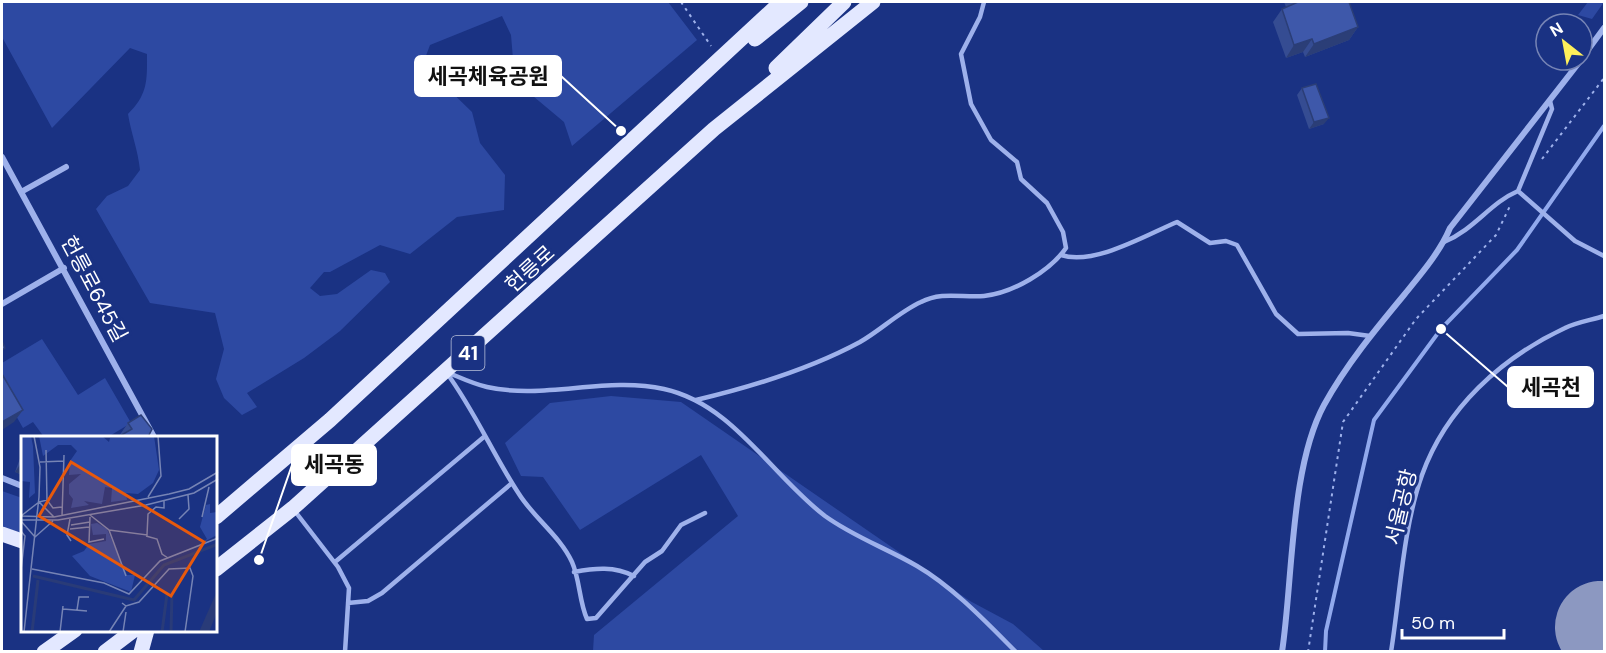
<svg xmlns="http://www.w3.org/2000/svg" width="1606" height="653" font-family="'DM Sans','Noto Sans KR',sans-serif">
	<rect width="100%" height="100%" fill="#1a3283"/>
	<!-- green -->
	<path fill="#2d49a2" d="M2 2H668L697 40 572 146 564 122 515 81 506 68 513 59 511 35 502 16 430 45 421 69 441 82 472 112 480 143 505 175 504 210 457 217 410 254 380 245 330 272H324L310 288 320 296 337 294 371 270 385 273 390 282 340 331 304 358 247 393 257 407 242 415 224 398 216 379 224 349 215 313 150 303 96 209 107 196 128 186 140 170C138 150 131 133 128 114 148 94 147 81 147 54L130 48 52 128 2 37Z
		M1588 2H1604L1592 19 1578 15Z
		M42 339 78 395 105 378 131 423 108 437H44L33 422 23 428 2 391V363Z
		M611 396 681 402 970 601 1013 624 1044 651H593L594 635 738 516 701 455 580 530 543 477 521 476 505 443 550 403Z
		M2 491 22 498V533L2 527Z"/>
	<g fill="none" stroke-linecap="round" stroke-linejoin="round">
		<!-- stream -->
		<path stroke="#91a9ed" stroke-width="4" d="M1325 652 1326 631 1374 420 1441 329 1517 250 1604 126"/>
		<!-- runway -->
		<path stroke="#8c98c1" stroke-width="92" d="M1601 627 1604 633"/>
		<!-- path -->
		<path stroke="#9eb1eb" stroke-width="2" stroke-dasharray="3 4.5" stroke-linecap="butt" d="M681 2 711 46
			M1542 159 1604 78
			M1308 652 1343 422 1416 319 1496 235 1510 206"/>
		<!-- lane -->
		<path stroke="#9eb1eb" stroke-width="4.5" d="M1518 191 1575 241 1604 256
			M1444 242C1475 229 1490 203 1518 191L1552 109 1550 101
			M1061 255C1094 266 1146 235 1177 222L1210 243 1226 241 1237 245 1276 314 1298 334 1348 333 1370 336
			M446 372C475 411 492 453 519 494 534 518 560 536 572 562 580 580 579 601 587 619L596 618 645 562 662 551 681 525 705 513
			M449 373C461 378 474 384 487 387 545 400 606 376 664 389 733 404 771 475 825 516 854 537 886 548 917 566 953 587 986 622 1016 652
			M696 400C751 387 810 369 860 342 881 330 899 312 921 302 942 291 963 298 984 296 1013 293 1050 271 1066 248L1063 232 1047 203 1021 179 1017 162 991 140 971 104 961 54 980 17 984 2
			M294 510 338 567 349 588 345 652
			M335 562 485 436
			M574 572C595 568 614 566 634 576
			M348 603 368 601 382 593 512 483
			M1391 652C1400 596 1403 528 1422 475 1446 408 1501 358 1565 328 1577 322 1592 320 1604 316"/>
		<!-- street -->
		<path stroke="#9eb1eb" stroke-width="6" d="M1582 58 1604 28
			M2 157 154 437
			M21 192 66 167
			M2 304 64 268
			M2 478 22 486
			M1282 652C1293 580 1290 468 1324 405 1346 365 1375 330 1404 295 1421 274 1440 252 1450 228L1581 60"/>
		<!-- primary -->
		<path stroke="#e3e8ff" stroke-width="15" d="M755 39 801 2
			M776 68 844 2
			M216 517 330 420 781 2
			M2 534 22 541
			M216 569 293 508 714 129 873 2
			M44 652 75 630
			M105 652 134 630
			M141 652 147 630"/>
	</g>
	<!-- wall -->
	<path fill="#354c92" d="M1284 2H1349L1358 27 1349 40 1305 57 1303 52 1286 58 1273 22 1282 9 1286 7Z
		M1302 88 1324 124 1309 129 1297 95Z
		M128 423 148 437 119 436Z
		M22 453V475L15 472Z"/>
	<!-- shaded-wall -->
	<path fill="#2b3e77" d="M1358 27 1349 40 1305 57 1314 44Z
		M1312 39 1303 52 1286 58 1294 45Z
		M1329 118 1324 124 1309 129 1314 122Z
		M23 410 14 422 2 430V422Z
		M22 462V475L15 472Z"/>
	<!-- building -->
	<path fill="#3e58aa" stroke="#2b3e77" stroke-width="1.5" d="M1298 2H1349L1358 27 1314 44 1312 39 1294 45 1282 9Z
		M1316 84 1329 118 1314 122 1302 88Z
		M2 341 5 348 2 350Z
		M2 374 23 410 2 422Z
		M141 415 152 429 148 437H118L132 429 128 423Z"/>
	<g text-anchor="middle" stroke-width="6" stroke-linejoin="round" paint-order="stroke">
		<!-- shield labels -->
		<rect fill="#1a3283" stroke="#bac2da" stroke-width="1.5" x="451.5" y="336" width="33" height="34" rx="4.5"/>
		<g font-size="20" font-weight="bold" fill="#fff">
			<text x="468" y="360">41</text>
		</g>
		<!-- street labels -->
		<g font-size="21" fill="#fff" stroke="#1a3283">
			<text transform="translate(530 269) rotate(-42)" y="7">헌릉로</text>
			<text transform="translate(94 289) rotate(62)" y="7">헌릉로645길</text>
			<text transform="translate(1401 507) rotate(-77)" y="7">서울공항</text>
		</g>
	</g>
	<!-- overview -->
	<g transform="translate(21 436)">
		<rect width="196" height="196" fill="#1a3283"/>
		<path d="M0 0H10L12 10 14 57 8 62 9 46 0 45ZM18 0H81L88 6 89 2 133 0 138 34 132 47 117 58 105 57 106 64 90 66 91 52 84 51 81 68 63 65 68 69 50 72 52 63 48 58V48L60 38 48 39 49 25 56 15 50 9H37L22 20ZM189 68V77L196 76V99L181 107 186 103 179 91 185 69ZM76 87 86 93 106 139H114L110 156 69 140 51 120 63 115 68 108 85 105V98L72 99 70 88Z" fill="#2d49a2"/>
		<path d="M196 155V176L188 196H178Z" fill="#293b78"/>
		<path fill="none" stroke="#293b78" stroke-width="3" d="M12 140 113 164 143 129 197 108M11 196 17 144M141 196 146 158M150 196 151 157"/>
		<path fill="none" stroke="#7684b5" stroke-width="1.5" d="M25 14 26 64M19 26 43 25M127 61 140 40 137 0M18 66 26 64 32 72 41 71M18 66 33 81M69 79 88 94 105 140M0 80 33 81 148 58 168 53 197 36M0 80 18 66M41 80 43 19M69 81 68 106 83 103M181 81 188 51M49 83 46 99 50 105M158 83 168 73 167 59M0 84H37L125 69 173 57 197 43M0 85 14 101M50 89 69 86M49 93 68 91M88 94 126 99 127 78 135 71 143 72V65M0 95 4 100 0 134M125 100 136 103 141 118 147 122M14 101 32 85M11 133 83 147 108 158 139 125 197 102M101 167 105 170 118 166 148 133 169 132 172 140 164 196M42 173 66 175M56 174 58 161H68M3 196 18 61 19 31 13 0M39 196 42 170M88 196 105 170M102 196 105 176"/>
		<path fill="#e8590c" fill-opacity="0.15" stroke="#e8590c" stroke-width="3" d="M50 26 183 106 150 160 18 80Z"/>
		<rect width="196" height="196" fill="none" stroke="#fff" stroke-width="3"/>
	</g>
	<!-- callouts -->
	<path fill="none" stroke="#fff" stroke-width="2" d="M621 131L561 76M1441 329L1508 387M259 560L292 465"/>
	<g fill="#fff" stroke="#1a3283" stroke-width="2">
		<circle cx="621" cy="131" r="6"/>
		<circle cx="1441" cy="329" r="6"/>
		<circle cx="259" cy="560" r="6"/>
	</g>
	<g fill="#fff" stroke="#fff" stroke-width="2">
		<rect x="415" y="56" width="146" height="40" rx="6"/>
		<rect x="1508" y="367" width="85" height="40" rx="6"/>
		<rect x="292" y="445" width="84" height="40" rx="6"/>
	</g>
	<g font-size="22" text-anchor="middle" font-weight="bold" fill="#111">
		<text x="488" y="84">세곡체육공원</text>
		<text x="1551" y="395">세곡천</text>
		<text x="334" y="472">세곡동</text>
	</g>
	<!-- border -->
	<rect width="1606" height="653" fill="none" stroke="#ffffff" stroke-width="6"/>
	<!-- north arrow -->
	<g transform="translate(1564 42) rotate(329)"><circle r="28" fill="#1a3283" stroke="#7684b5" stroke-width="1.5"/>
	<path d="M0-4.5L10 22L0 15L-10 22Z" fill="#fef05a"/>
	<text y="-9" font-size="16" font-weight="bold" text-anchor="middle" fill="#ffffff">N</text>
	</g>
	<!-- scale -->
	<path d="M1402 629v9h102v-9" fill="none" stroke="#ffffff" stroke-width="3"/>
	<text x="1411" y="629" font-size="18" fill="#ffffff" stroke="#1a3283" stroke-width="4.5" paint-order="stroke">50 m</text>
</svg>
